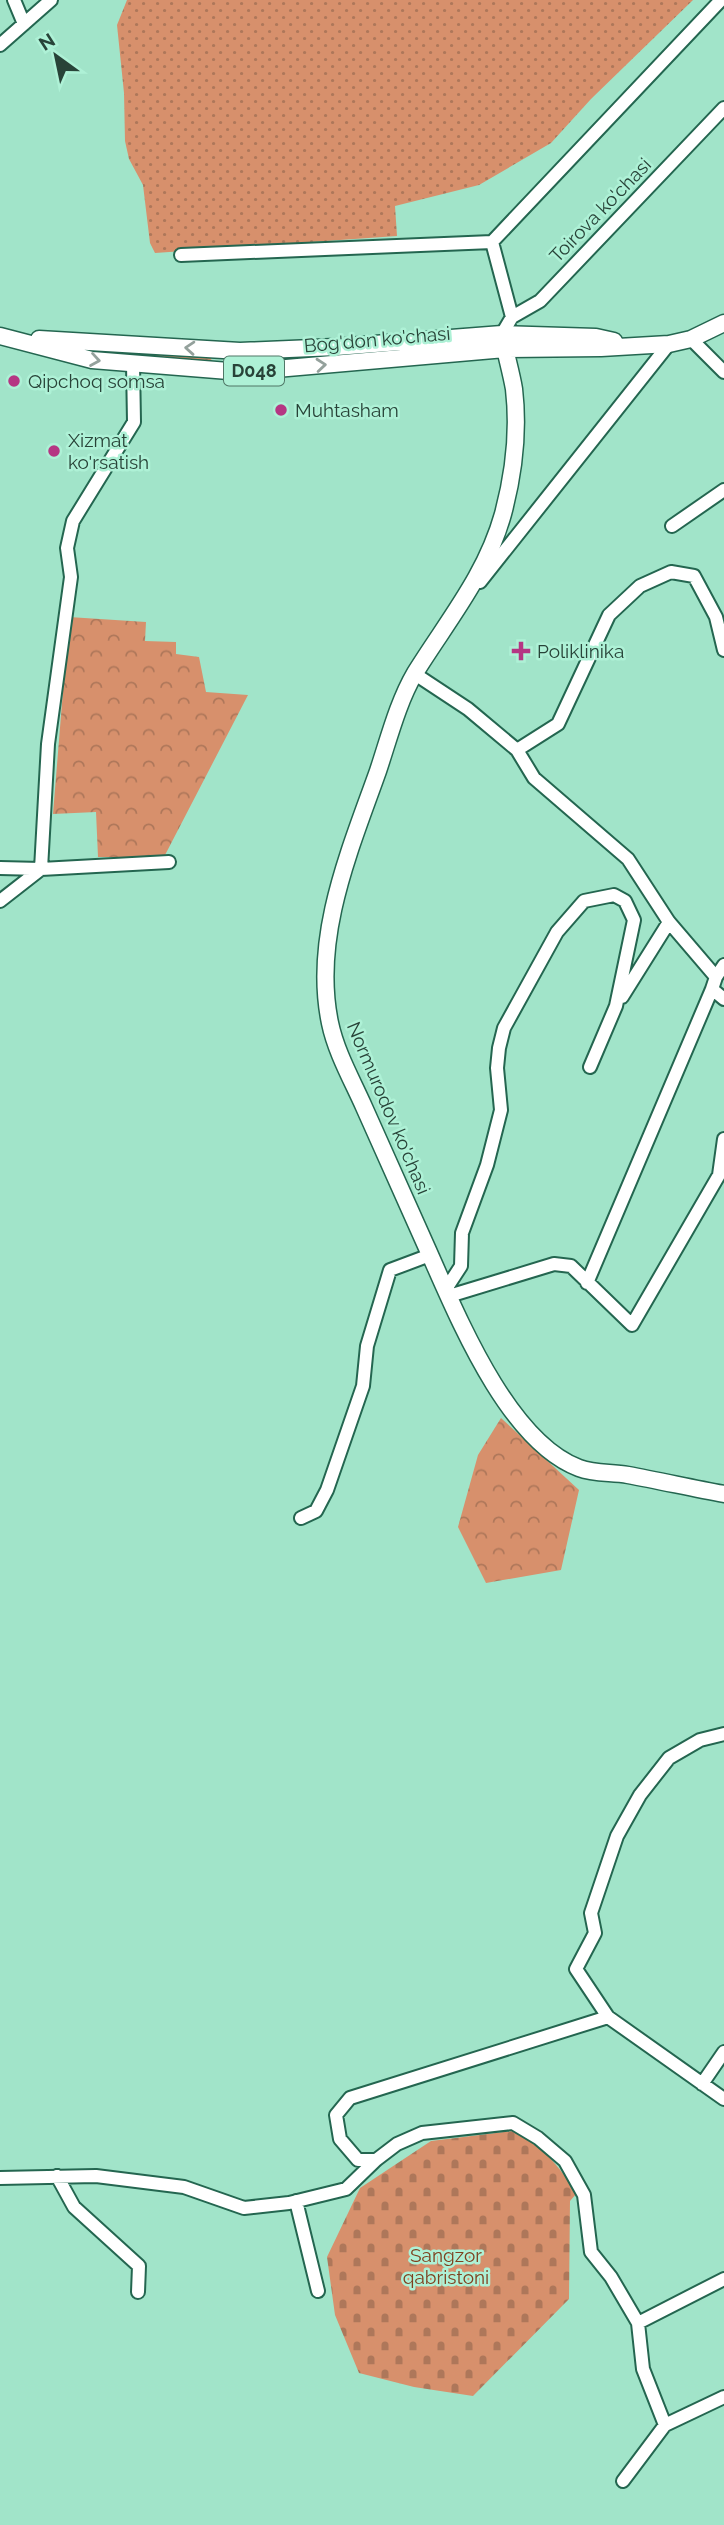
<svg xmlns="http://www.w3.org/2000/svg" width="724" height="2525" font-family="Raleway,sans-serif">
	<defs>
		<pattern id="grass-dots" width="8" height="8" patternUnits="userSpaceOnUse" patternTransform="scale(1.75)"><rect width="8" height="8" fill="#d7906c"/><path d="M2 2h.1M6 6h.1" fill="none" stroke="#ae775a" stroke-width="1.8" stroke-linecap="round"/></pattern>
		<pattern id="forest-crowns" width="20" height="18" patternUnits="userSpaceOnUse" patternTransform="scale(1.75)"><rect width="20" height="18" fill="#d7906c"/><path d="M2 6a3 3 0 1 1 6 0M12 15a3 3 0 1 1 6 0" fill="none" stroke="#ae775a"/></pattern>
		<pattern id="cemetery-stones" width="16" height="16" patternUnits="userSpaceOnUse" patternTransform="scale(1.75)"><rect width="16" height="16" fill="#d7906c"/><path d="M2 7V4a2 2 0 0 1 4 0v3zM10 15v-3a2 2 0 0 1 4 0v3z" fill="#ae775a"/></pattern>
	</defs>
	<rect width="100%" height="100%" fill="#a1e4c9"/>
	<!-- grass -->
	<path fill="url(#grass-dots)" d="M127 0H693L591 99 551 143 479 185 395 206 397 236 155 253 150 243 143 185 129 159 125 141 124 93 117 25Z
		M99 349 210 357 212 361 208 363 100 354Z"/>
	<!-- forest -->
	<path fill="url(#forest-crowns)" d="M69 617 146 622 145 641 176 642V654L199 657 206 692 248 695 164 857H98L96 812 53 814Z
		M501 1418 579 1490 561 1570 486 1583 458 1527 478 1455Z"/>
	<!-- cemetery -->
	<path fill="url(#cemetery-stones)" d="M512 2131C546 2149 556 2163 577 2193L570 2201 569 2299 473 2396 414 2387 359 2373 335 2315 327 2257 360 2188 431 2141Z"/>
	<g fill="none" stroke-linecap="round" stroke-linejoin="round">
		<!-- minor casing -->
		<g stroke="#246650" stroke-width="16">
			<path id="minor" d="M14 0 24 24
				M0 45 51 0
				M492 242 721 0
				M181 255 492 242 512 317
				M502 334 512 317 540 301 724 108
				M691 339 724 372
				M672 526 724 490
				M480 582 669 344
				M415 674 468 709 517 750 534 778 628 859 669 922 716 977 712 989 724 999
				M517 750 558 724 609 615 640 586 671 572 694 576 716 617 724 650
				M0 868 41 869 48 744 71 577 67 548 73 521 134 422 133 364
				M0 901 41 869 169 862
				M716 977 724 965
				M622 997 669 922
				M587 1283 712 989
				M446 1289 461 1266 462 1233 487 1165 501 1110 497 1068 499 1048 504 1028 557 932 584 901 614 895 625 901 634 920 616 1006 590 1067
				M449 1296 554 1264 571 1266 632 1325 719 1175 724 1139
				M301 1518 316 1511 327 1490 363 1386 367 1346 390 1270 430 1255
				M724 1734 700 1740 669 1758 640 1795 617 1836 591 1913 595 1933 576 1969 608 2017 724 2099
				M702 2084 724 2052
				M376 2160H358L340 2139 336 2115 350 2098 608 2017
				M57 2176 74 2207 139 2266 138 2292
				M0 2178 96 2176 184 2187 244 2208 289 2203 346 2189 376 2160 397 2144 422 2133 513 2123 538 2138 565 2161 584 2195 591 2252 611 2277 638 2323
				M296 2201 318 2291
				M665 2425 724 2397
				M623 2481 665 2425 643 2369 638 2323 724 2279"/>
		</g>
		<!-- major casing -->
		<g stroke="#246650" stroke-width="19">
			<path id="major" d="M502 334C505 352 511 371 514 389 519 432 514 473 503 514 486 575 448 620 415 673 398 702 389 738 378 771 350 850 312 937 330 1023 336 1052 352 1080 364 1107 385 1154 406 1201 427 1248 457 1315 507 1441 579 1468 595 1474 611 1472 628 1475 660 1481 692 1488 724 1494
				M0 336 92 360 241 372 505 349 601 348 669 344 691 339 724 323
				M39 339 240 351 336 347 502 334 596 337 614 341"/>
		</g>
		<!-- minor -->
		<use href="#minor" stroke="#fff" stroke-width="12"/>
		<!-- major -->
		<use href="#major" stroke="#fff" stroke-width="16"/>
	</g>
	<!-- one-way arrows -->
	<defs><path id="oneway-chevron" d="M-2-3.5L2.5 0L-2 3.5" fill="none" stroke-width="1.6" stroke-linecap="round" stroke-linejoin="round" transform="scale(1.75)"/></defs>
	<g stroke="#94a19c">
		<use href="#oneway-chevron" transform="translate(190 348) rotate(-176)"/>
		<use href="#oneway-chevron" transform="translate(95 360) rotate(9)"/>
		<use href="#oneway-chevron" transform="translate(321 365) rotate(-5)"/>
	</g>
	<!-- markers -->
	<g fill="#b53683" stroke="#aef1d6" stroke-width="2.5">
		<circle cx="14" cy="381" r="7"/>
		<circle cx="281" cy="410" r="7"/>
		<circle cx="54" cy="451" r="7"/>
		<path d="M517.5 640.5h7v7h7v7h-7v7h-7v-7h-7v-7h7z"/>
	</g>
	<g text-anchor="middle" stroke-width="5" stroke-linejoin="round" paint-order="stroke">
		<!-- shield labels -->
		<rect fill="#aef1d6" stroke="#507767" stroke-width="2" x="224" y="356.5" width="60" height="29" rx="5"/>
		<g font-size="18" font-weight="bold" fill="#284338">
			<text x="254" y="377">D048</text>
		</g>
		<!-- street labels -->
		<g font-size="19" fill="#284338" stroke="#aef1d6">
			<text transform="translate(600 210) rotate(-46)" y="7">Toirova ko'chasi</text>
			<text transform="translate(377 339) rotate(-5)" y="7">Bog'don ko'chasi</text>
			<text transform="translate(389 1108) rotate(67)" y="7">Normurodov ko'chasi</text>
		</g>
		<!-- poi labels -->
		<g font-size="19" fill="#284338" stroke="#aef1d6" text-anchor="start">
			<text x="28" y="388">Qipchoq somsa</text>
			<text x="295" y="417">Muhtasham</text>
			<text x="68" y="447">Xizmat<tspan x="68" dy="22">ko'rsatish</tspan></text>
			<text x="537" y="658">Poliklinika</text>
		</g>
		<!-- park labels -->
		<g font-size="19" fill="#7e411f" stroke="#aef1d6">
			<text x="446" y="2262">Sangzor<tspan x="446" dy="22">qabristoni</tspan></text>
		</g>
	</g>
	<!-- north arrow -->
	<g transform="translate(56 56) rotate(327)" stroke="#aef1d6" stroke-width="5" paint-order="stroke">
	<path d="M0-5L12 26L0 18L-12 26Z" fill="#284338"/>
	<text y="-10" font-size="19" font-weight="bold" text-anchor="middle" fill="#284338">N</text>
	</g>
</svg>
